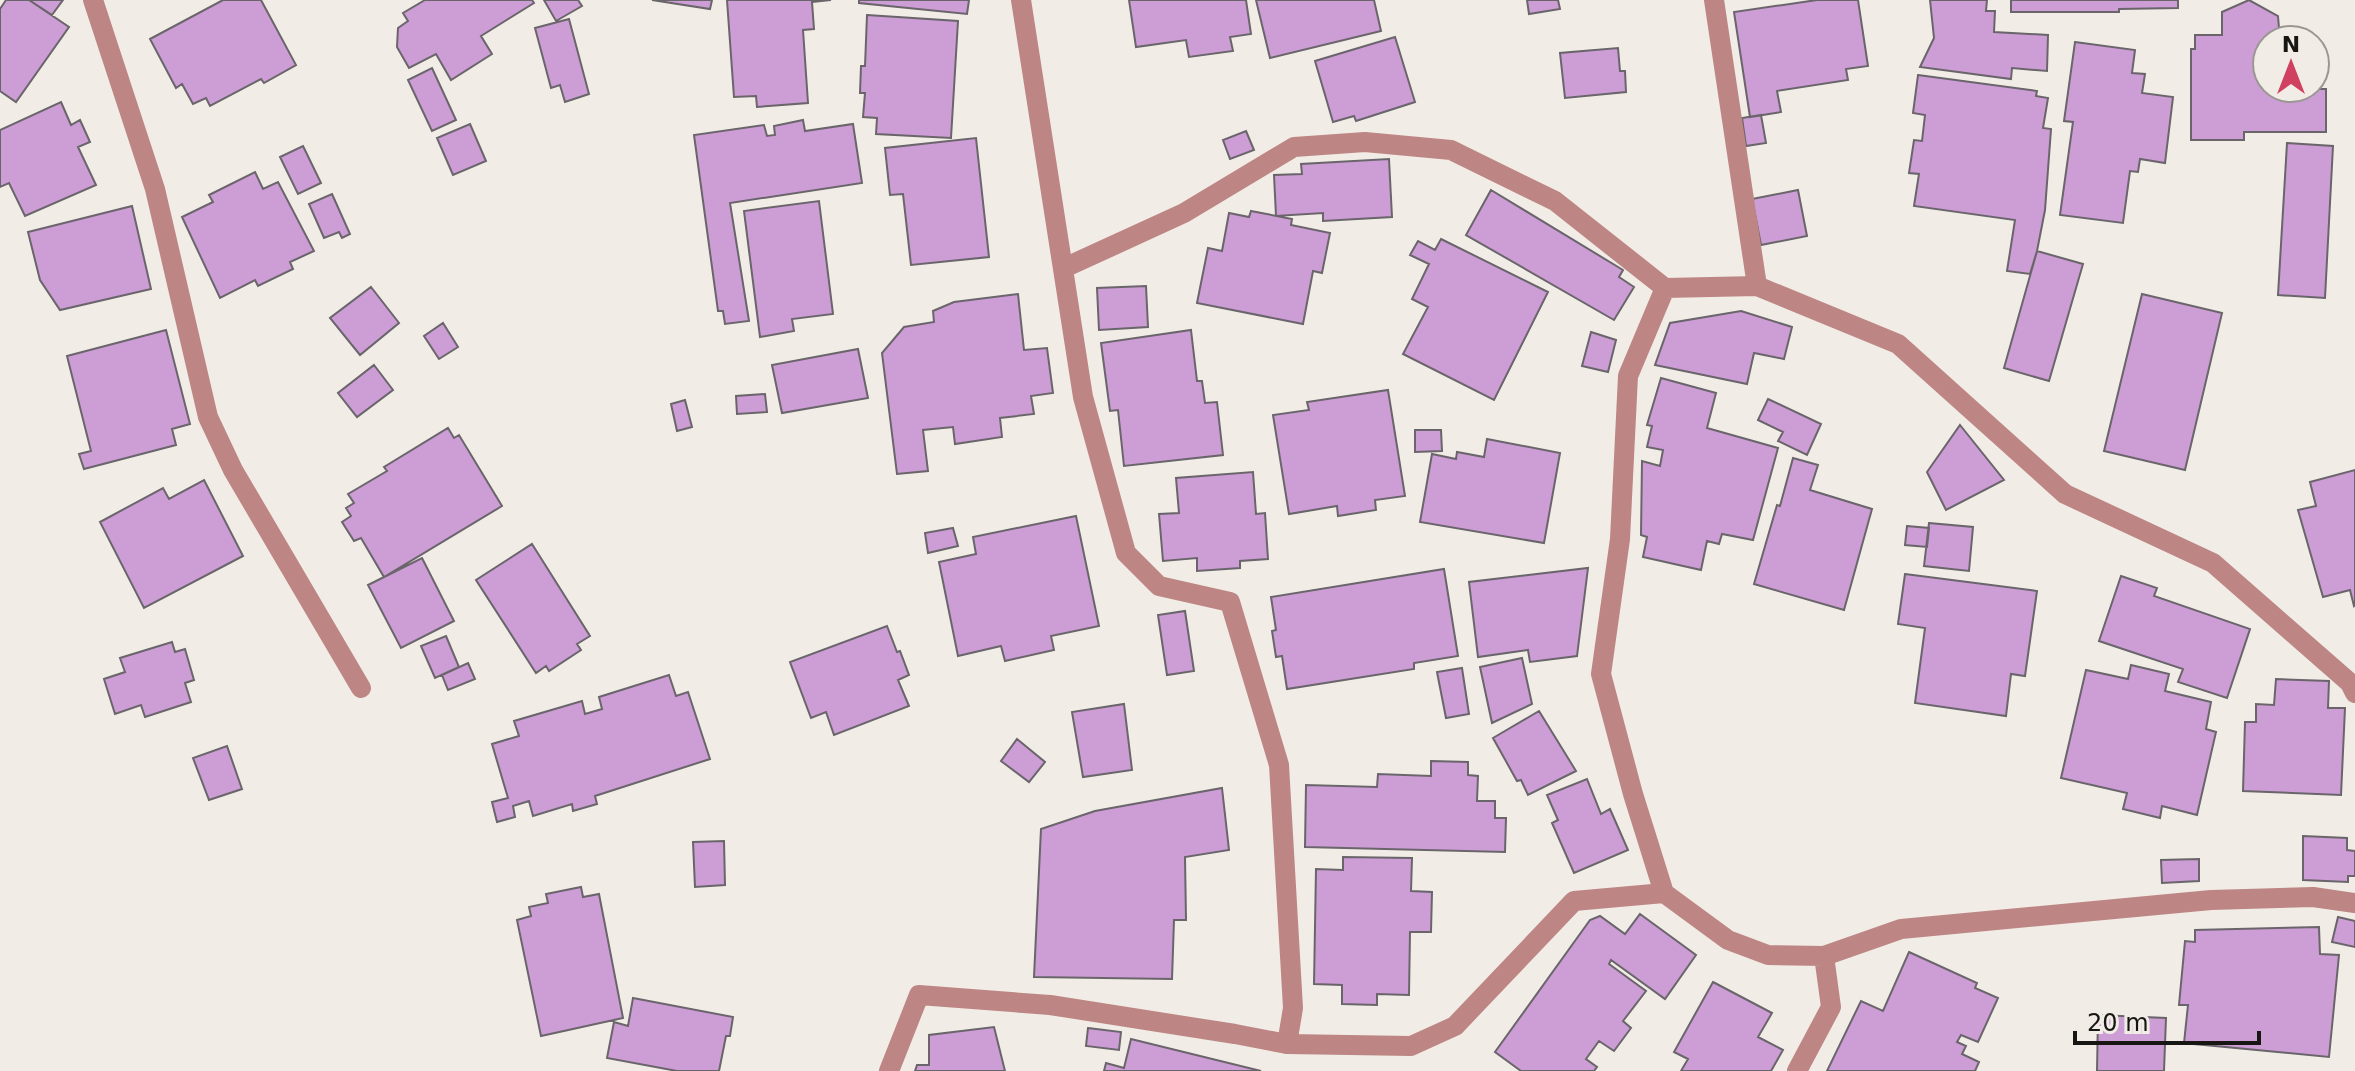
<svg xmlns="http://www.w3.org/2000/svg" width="2355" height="1071" font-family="'DejaVu Sans',sans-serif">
	<rect width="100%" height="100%" fill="#f1ede6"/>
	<!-- building -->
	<path fill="#cd9dd5" stroke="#6a656b" stroke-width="2" d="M6 0H29L69 27 16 102 0 91V9Z
		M29 0H63L52 15Z
		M223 0H261L296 65 264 83 261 79 210 106 206 98 193 104 182 84 176 88 150 39Z
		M425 0H532L534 3 481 36 492 54 451 80 436 54 409 68 397 47 398 28 408 21 403 13Z
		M544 0H578L582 6 556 21Z
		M652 0H712L710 9Z
		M727 0H831L812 2 814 29 803 30 808 103 757 107 756 96 734 97Z
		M859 0H969L967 14 859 3Z
		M1129 0H1246L1251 34 1230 37 1233 51 1189 57 1186 40 1136 47Z
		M1256 0H1374L1381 31 1270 58Z
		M1527 0H1558L1560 9 1529 14Z
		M1817 0H1858L1868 66 1846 69 1848 80 1777 91 1781 112 1750 117 1734 12Z
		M1930 0H1987L1986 11H1995L1994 32 2048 35 2047 71 2012 68 2011 79 1920 67 1934 38Z
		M2011 0H2178V8L2119 9V12H2011Z
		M2249 0 2278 16 2280 40H2267V88H2315V76V89H2326V132H2244V140H2191V49H2195V35H2222V12Z
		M867 15 958 21 951 138 876 134 877 118 863 117 865 93H860L861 66H865Z
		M569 19 589 94 565 102 560 85 551 88 535 28Z
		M1395 37 1415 102 1356 121 1354 116 1333 122 1315 61Z
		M2075 42 2135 50 2132 73 2145 74 2142 93 2173 97 2165 163 2140 159 2138 172 2130 171 2123 223 2060 215 2073 122 2064 121Z
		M1618 48 1620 71H1625L1626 92 1565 98 1560 53Z
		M432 68 456 120 432 131 408 80Z
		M1918 75 2037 91 2036 96 2048 98 2043 128 2051 129 2045 210 2037 251 2030 274 2007 271 2015 220 1914 206 1919 174 1909 173 1914 140 1922 141 1925 115 1913 113Z
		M61 102 71 125 80 120 90 142 78 147 96 185 25 216 9 183 0 187V130Z
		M1761 115 1766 143 1746 146 1742 118Z
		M803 120 805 131 853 124 862 183 730 203 749 321 725 324 723 311H718L694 135 764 125 767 136 775 135 774 126Z
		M470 124 486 161 453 175 437 138Z
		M1246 131 1254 150 1230 159 1223 140Z
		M976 138 989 257 911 265 903 194 890 195 885 148Z
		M2287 143 2333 146 2325 298 2278 295Z
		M303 146 321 183 298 194 280 157Z
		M1389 159 1392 217 1323 221V213L1276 216 1274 175 1302 174 1301 164Z
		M255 172 263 189 278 182 314 251 290 262 293 269 258 286 255 280 220 298 182 217 213 202 209 195Z
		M1491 190 1623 270 1619 277 1634 287 1614 320 1466 235Z
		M1798 190 1807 236 1761 245 1752 199Z
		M332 194 350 234 342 238 339 232 324 238 309 204Z
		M819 201 833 314 792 319 794 331 760 337 744 211Z
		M132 206 151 289 60 310 40 280 28 232Z
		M1251 211 1292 219 1291 225 1330 233 1322 273 1313 271 1303 324 1197 303 1208 248 1222 251 1229 213 1249 217Z
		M1441 239 1548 292 1494 400 1403 354 1428 307 1412 299 1429 264 1410 255 1418 241 1435 250Z
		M2037 251 2083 264 2049 381 2004 368Z
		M1146 286 1148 327 1099 330 1097 288Z
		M371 287 399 323 360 355 330 318Z
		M1018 294 1024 350 1047 348 1053 393 1031 396 1034 414 1000 418 1002 437 955 444 953 427 923 430 928 471 897 474 882 353 904 327 934 322 933 311 954 302Z
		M2142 294 2222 313 2185 470 2104 451Z
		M1741 311 1792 327 1784 359 1754 353 1747 384 1655 365 1670 323Z
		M443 323 458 347 439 359 424 336Z
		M166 330 190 424 172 429 176 445 84 469 79 454 91 451 67 356Z
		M1191 330 1197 381H1202L1205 403 1217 402 1223 455 1124 466 1118 410 1110 411 1101 343Z
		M1591 332 1616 340 1608 372 1582 366Z
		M858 349 868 398 782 413 772 365Z
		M374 365 393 390 357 417 338 393Z
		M1661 378 1716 393 1707 428 1778 448 1753 540 1722 534 1719 544 1707 541 1701 570 1643 557 1647 537 1641 535 1642 461 1660 466 1663 450 1647 447 1652 426 1647 425Z
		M1388 390 1405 496 1375 500 1376 510 1338 516 1337 506 1289 514 1273 415 1309 410 1307 402Z
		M765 394 767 412 737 414 736 396Z
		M1768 399 1821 424 1807 455 1778 441 1783 432 1758 420Z
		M685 400 692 427 677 431 671 404Z
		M1960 425 2004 480 1946 510 1927 472Z
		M448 428 454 438 459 435 502 506 384 577 361 538 354 541 342 522 351 516 346 508 354 503 348 494 387 471 384 467Z
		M1415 430H1441L1442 451 1415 452Z
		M1487 439 1560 453 1544 543 1420 522 1432 454 1456 459 1457 452 1484 457Z
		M1793 458 1818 465 1810 490 1872 509 1844 610 1754 584 1777 505 1780 506Z
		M2355 470V605L2354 606 2350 590 2323 597 2298 510 2316 506 2310 482Z
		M1253 472 1256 514 1265 513 1268 559 1240 561V568L1197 571V558L1163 561 1159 514 1179 513 1176 478Z
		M204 480 243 556 144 608 100 522 163 488 169 499Z
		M1076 516 1099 626 1051 636 1054 650 1005 661 1001 646 958 656 939 562 976 554 973 537Z
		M1929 523 1973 527 1969 571 1924 566Z
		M1907 526 1929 528 1927 547 1905 545Z
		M953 528 958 546 928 553 925 533Z
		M532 544 590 636 577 644 581 650 549 671 546 666 536 673 476 580Z
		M422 558 454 621 401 648 368 585Z
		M1588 568 1577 656 1530 662 1528 650 1478 657 1469 582Z
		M1444 569 1458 656 1414 663V669L1287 689 1282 656 1276 657 1272 631 1276 630 1271 597Z
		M1905 574 2037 591 2025 676 2011 674 2006 716 1915 703 1925 628 1898 624Z
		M2121 576 2157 588 2154 596 2250 629 2227 698 2178 682 2183 669 2099 641Z
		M1185 611 1194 671 1167 675 1158 615Z
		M887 626 897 652 900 651 909 675 898 680 909 706 834 735 826 712 811 718 790 662Z
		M446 636 459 667 435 678 421 646Z
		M172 642 175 652 185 649 194 680 185 683 191 702 145 717 141 705 115 714 104 679 125 672 120 658Z
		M1522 658 1532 704 1492 723 1480 667Z
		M468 663 475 679 448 690 442 675Z
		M2131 665 2169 674 2165 691 2211 702 2206 729 2216 732 2197 815 2162 806 2160 818 2123 809 2127 793 2061 778 2086 670 2128 679Z
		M1462 668 1469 714 1446 718 1437 672Z
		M669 675 676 696 688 692 710 759 595 796 597 804 573 811 572 804 533 816 529 801 513 806 515 817 497 822 492 802 508 798 492 744 519 736 514 721 582 701 585 714 602 709 599 697Z
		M2276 679 2329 681 2328 708H2345L2341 795 2243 791 2245 722H2256V704L2274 705Z
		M1124 704 1132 770 1083 777 1072 712Z
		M1539 711 1576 771 1528 795 1521 780 1517 781 1493 738Z
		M1017 739 1045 762 1029 782 1001 761Z
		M227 746 242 789 209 800 193 758Z
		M1431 761 1468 762V775L1478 776 1477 801H1495V818H1506L1505 852 1305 847 1306 785 1377 787 1378 774 1431 776Z
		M1587 779 1601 814 1610 809 1628 850 1574 873 1552 823 1558 820 1547 795Z
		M1222 788 1229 850 1185 857 1186 920H1174L1172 979 1034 977 1041 829 1095 811Z
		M2303 836 2347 838V850L2355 851V876H2348V882L2303 880Z
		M724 841 725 885 695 887 693 842Z
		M1343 857 1412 858 1411 891 1432 892 1431 932H1410L1409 995 1377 994V1005L1342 1004V985L1314 984 1316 869 1343 870Z
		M2199 859V881L2162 883 2161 860Z
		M581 887 583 897 599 894 623 1018 541 1036 517 920 531 916 529 907 548 903 546 894Z
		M1640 914 1696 955 1665 999 1611 960 1609 964 1646 991 1623 1021 1631 1028 1614 1051 1599 1041 1586 1059 1597 1067 1594 1071H1521L1495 1052 1590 920 1600 916 1625 934Z
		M2338 917 2355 921V947L2332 942Z
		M2319 927 2320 954 2339 955 2329 1057 2184 1043 2188 1005H2179L2185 941 2195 942V930Z
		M1909 952 1977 983 1975 988 1998 998 1978 1042 1961 1035 1957 1042 1966 1046 1962 1054 1979 1062 1975 1071H1827L1861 1001 1883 1011Z
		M1713 982 1772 1013 1758 1037 1783 1050 1771 1071H1681L1688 1059 1674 1052Z
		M633 998 733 1017 730 1036H726L719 1071H677L607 1058 614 1022 628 1026Z
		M2098 1015 2166 1018 2164 1071H2097Z
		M994 1027 1005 1071H915L917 1065H929V1035Z
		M1088 1028 1121 1032 1119 1050 1086 1046Z
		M1131 1039 1261 1071H1104L1106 1063 1124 1068Z"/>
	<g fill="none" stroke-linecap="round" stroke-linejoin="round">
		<!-- service -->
		<path stroke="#bd8684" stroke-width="20" d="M93 0 155 189 208 417 233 470 361 688
			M1064 268 1184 213 1294 147 1365 142 1451 150 1555 201 1665 288 1757 286 1898 344 2065 494 2213 563 2350 683 2355 693
			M1664 893 1633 794 1601 674 1620 539 1628 376 1665 288
			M1287 1044 1411 1046 1455 1026 1574 901 1664 893 1728 940 1768 955 1824 956 1901 929 2211 900 2313 897 2355 903
			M1797 1071 1831 1007 1824 956"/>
		<!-- minor -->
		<path stroke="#bd8684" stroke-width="20" d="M1714 0 1757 286
			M889 1071 919 995 1050 1005 1235 1034 1287 1044 1293 1008 1279 765 1230 602 1159 586 1126 553 1083 397 1021 0"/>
	</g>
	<!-- north arrow -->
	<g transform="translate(2291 64)"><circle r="38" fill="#f1ede6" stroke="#9a9792" stroke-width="2"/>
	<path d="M0-6L14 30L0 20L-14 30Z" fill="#cf4061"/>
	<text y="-12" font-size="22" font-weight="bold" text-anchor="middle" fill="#171613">N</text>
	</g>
	<!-- scale -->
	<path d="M2075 1031v12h184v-12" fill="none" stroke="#171613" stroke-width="4"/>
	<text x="2087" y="1031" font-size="24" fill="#171613" stroke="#f1ede6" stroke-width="6" paint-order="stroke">20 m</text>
</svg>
